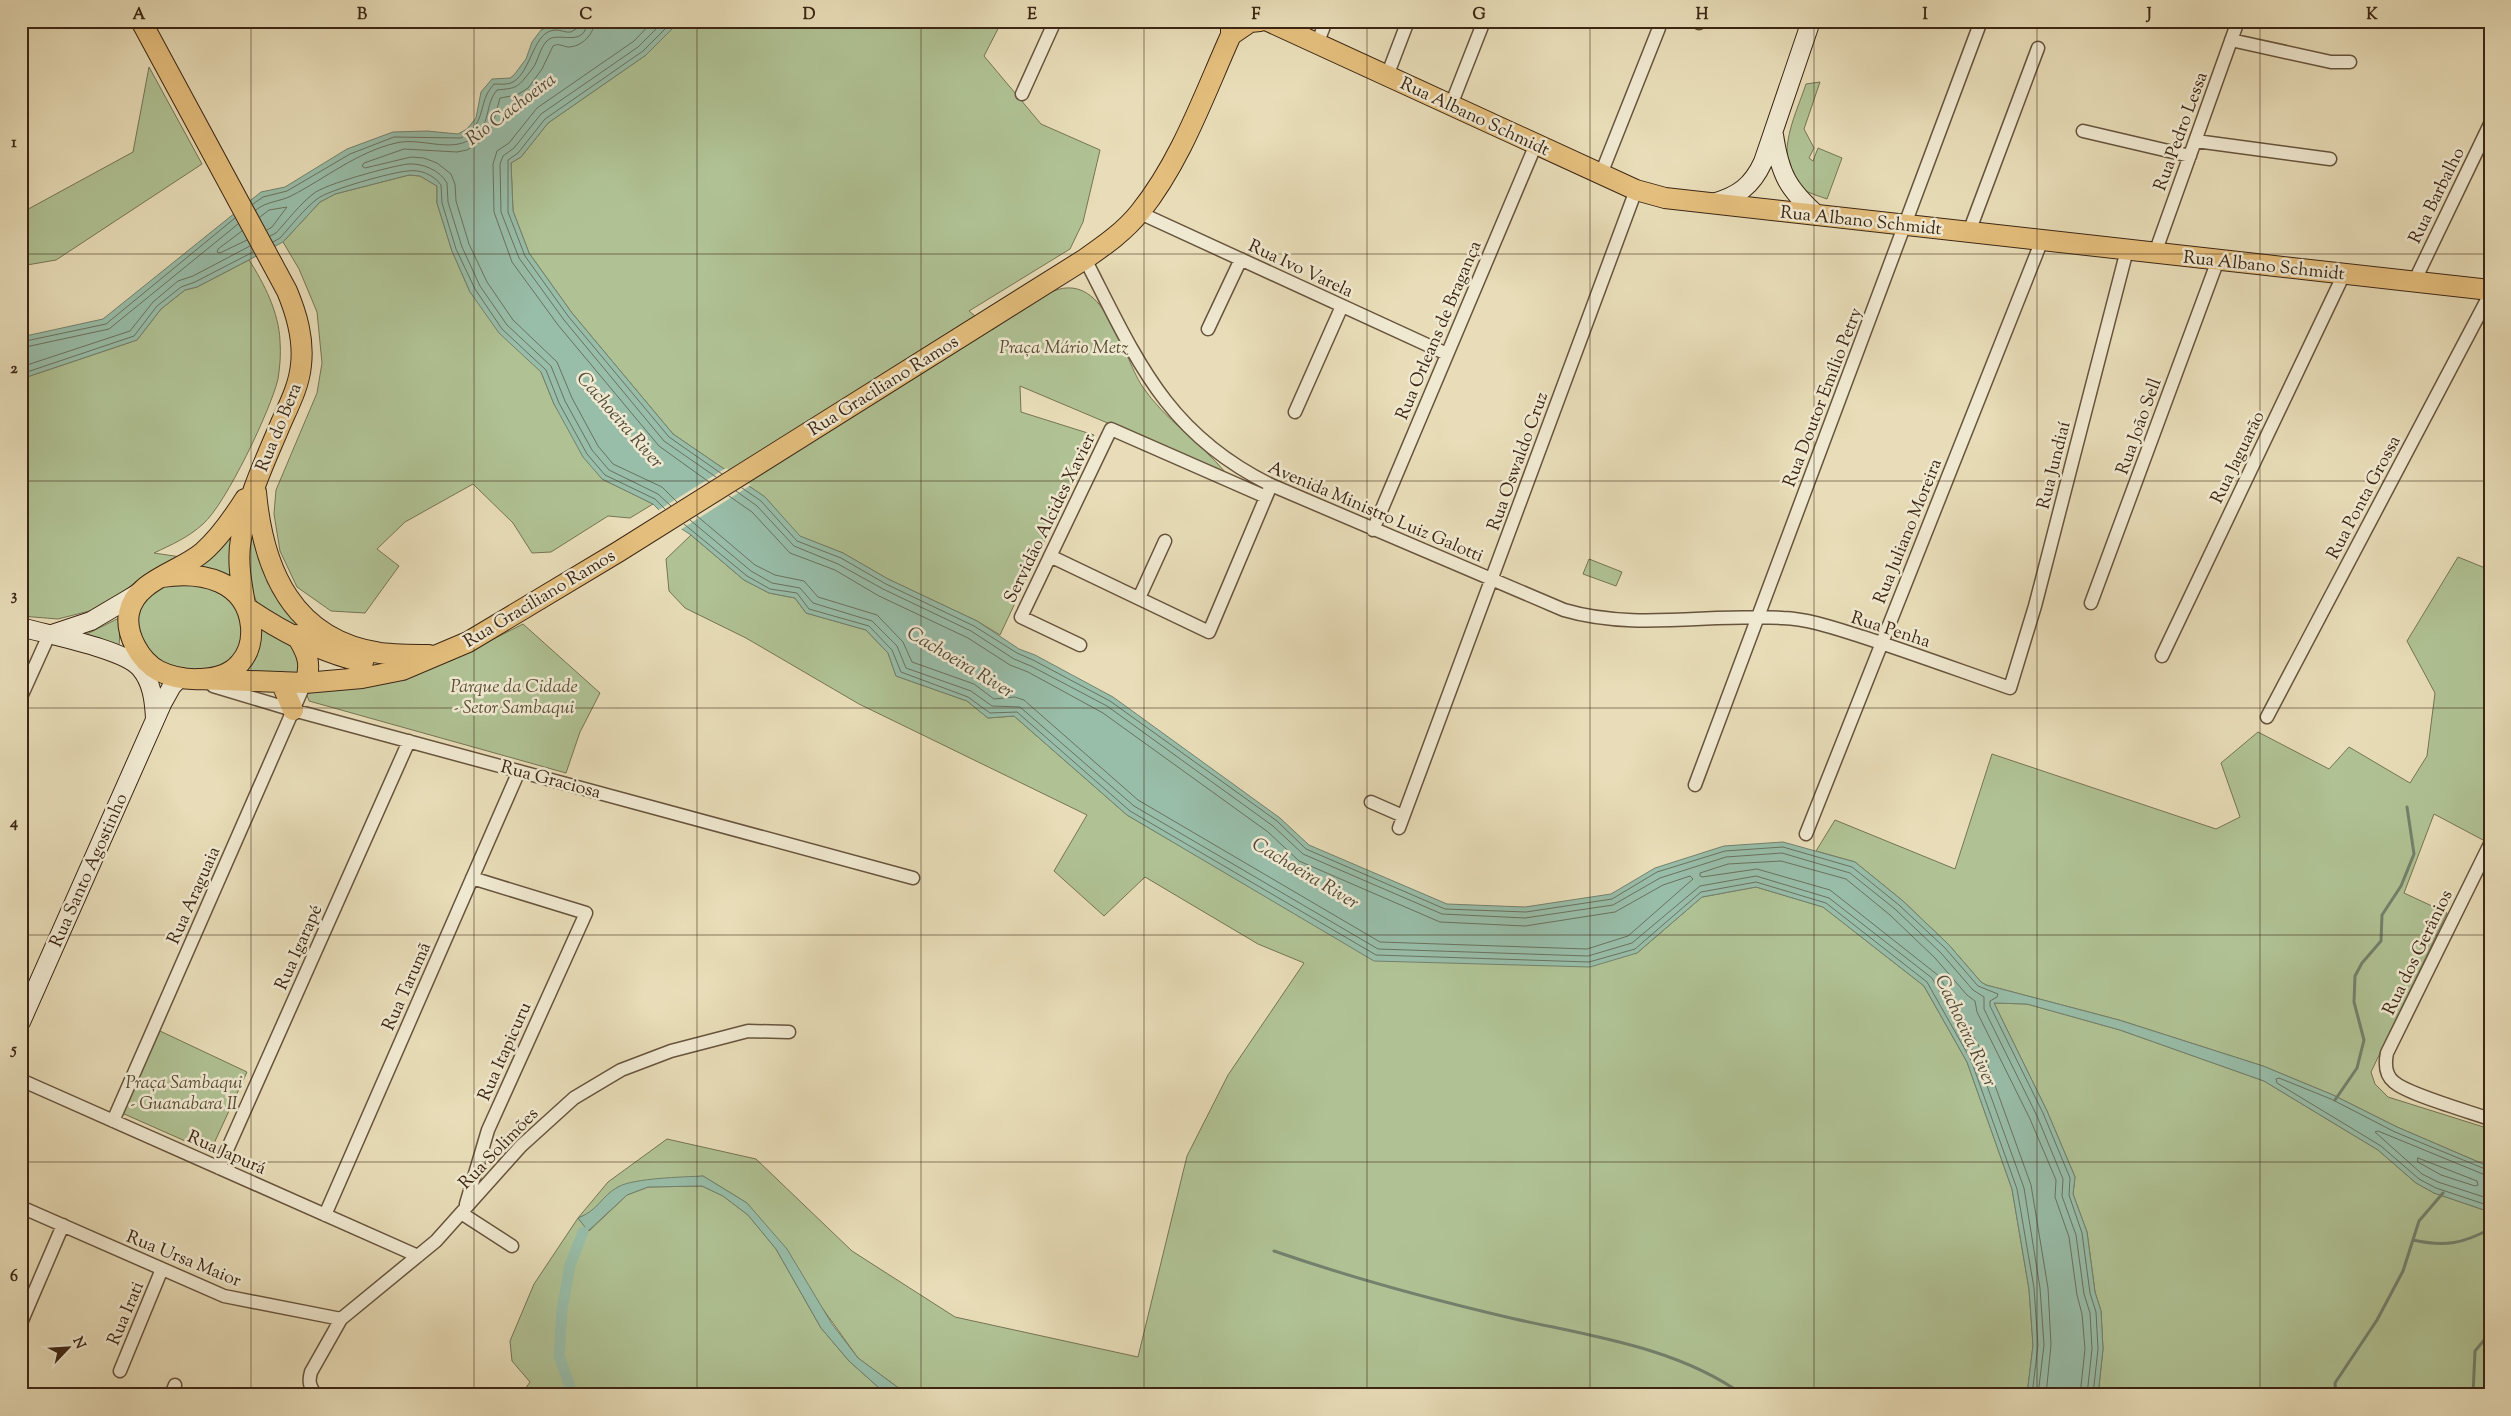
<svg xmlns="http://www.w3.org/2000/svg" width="2511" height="1416" font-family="'Sorts Mill Goudy',serif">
	<rect width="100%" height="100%" fill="#e8ddb8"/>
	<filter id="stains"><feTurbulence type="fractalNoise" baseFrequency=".004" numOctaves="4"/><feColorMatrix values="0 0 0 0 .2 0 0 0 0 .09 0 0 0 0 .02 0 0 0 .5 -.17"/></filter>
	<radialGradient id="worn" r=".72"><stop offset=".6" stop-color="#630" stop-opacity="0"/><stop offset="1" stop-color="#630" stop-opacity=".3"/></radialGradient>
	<!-- green -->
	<path fill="#b0c294" stroke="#767454" d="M680 21H1002L984 56 1041 124 1100 150 1083 222 1070 249 969 311 992 330C1010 318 1029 303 1049 293 1104 266 1121 353 1142 386 1165 420 1200 442 1226 473L1020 386 1021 412 1094 435 1000 635 977 621 888 579 843 553 799 536 765 497 673 434 572 313 529 253 513 211 511 163 521 157 548 123 646 55Z
		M149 67 202 164 56 260 21 266V213L133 152Z
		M1820 82 1804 129 1814 148 1809 158 1813 161 1818 148 1842 158 1827 199C1819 196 1807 193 1802 188 1771 160 1796 115 1806 84Z
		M409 175 420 176 437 186V203L452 251 470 292 541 372 554 404 602 479 653 504 630 518 608 516 551 552 532 553 513 523 473 484 405 522 377 549 399 566 365 613 331 611 297 587 280 551 274 514 276 490 317 393 322 363 317 312 299 269 283 242 320 202 335 194Z
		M249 260C264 283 279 313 280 341 281 353 280 367 278 379 271 409 226 504 203 524 189 537 171 545 154 553L181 557 145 575 101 608 58 619 21 616V379L137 340 161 309 185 290 197 287Z
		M241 514 236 587 192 569Z
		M250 519 324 645 258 605 246 577Z
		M691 535 744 580 769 593 795 598 806 613 866 630 888 653 896 676 967 701 988 718 1014 716 1127 815 1374 960 1637 953 1702 897 1756 887 1823 907 1924 986 1967 1062 2012 1189 2029 1289 2033 1345 2027 1395H908L858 1358 747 1203 703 1176 618 1187 591 1213 578 1218 589 1231 627 1195 648 1187 702 1186 723 1196 748 1215 776 1249 821 1328 849 1361 887 1395H521L530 1382 512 1361 510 1341 534 1284 578 1218 608 1182 667 1139 756 1159 852 1251 955 1317 1138 1357 1187 1156 1228 1075 1304 963 1258 944 1145 877 1104 916 1054 871 1087 815 859 704 746 638 685 608 669 591 666 559Z
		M2458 557 2490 570V826L2483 840 2434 814 2404 893 2447 913 2371 1072 2375 1084 2388 1097 2490 1129V1167L2397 1127 2333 1095 2263 1066 2119 1020 1986 985 1981 982 1949 945 1903 901 1855 862 1816 851 1835 820 1955 869 1992 754 2216 829 2240 817 2221 763 2258 732 2329 769 2349 747 2410 783 2427 756 2435 693 2407 641Z
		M1589 559 1622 572 1616 586 1583 574Z
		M183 579 228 593 245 627 242 647 232 663 200 676 154 662 136 631 139 612 149 595 164 583Z
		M121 617 119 646 117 647 81 637Z
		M261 624C284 637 303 646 297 676L241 675Z
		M523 624 600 693 580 732 566 773 309 701 307 695 312 688 430 667 450 661Z
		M1994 1003 2027 1004 2120 1030 2264 1081 2378 1150 2416 1183 2434 1193 2490 1212V1395H2098L2103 1349 2101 1311 2095 1292 2087 1232 2073 1194 2075 1177 2047 1111Z
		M160 1031 247 1072 210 1152 122 1113Z"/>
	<!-- water -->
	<path fill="#98bda9" stroke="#73816d" d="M579 21H680L646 55 548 123 521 157 511 163 513 211 529 253 572 313 673 434 765 497 800 536 843 553 888 579 977 621 1019 649 1035 655 1113 697 1280 818 1309 845 1447 904 1525 907 1611 894 1655 868 1724 846 1783 842 1855 862 1903 901 1949 945 1981 982 1986 985 2119 1020 2263 1066 2333 1095 2397 1127 2490 1167V1212L2434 1193 2416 1183 2378 1150 2264 1081 2120 1030 2027 1004 1994 1003 2047 1111 2075 1177 2073 1194 2087 1232 2095 1292 2101 1311 2103 1349 2098 1395H2027L2033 1345 2029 1289 2012 1189 1967 1062 1924 986 1823 907 1756 887 1702 897 1637 953 1590 967 1374 961 1127 815 1014 716 988 718 967 701 896 676 888 653 866 630 806 613 795 598 769 593 744 580 691 535 671 522 653 504 602 479 583 457 554 404 541 372 499 333 470 292 452 251 437 203V186L420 176 409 175 335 194 320 202 283 242 197 287 185 290 161 309 137 340 21 379V337L103 319 261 192 285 187 347 149 393 132 427 131 458 134 467 129 476 118 481 92 492 79 510 78 514 75 526 59 532 42 541 30 555 24 569 28Z
		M703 1176 747 1203 787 1249 832 1324 858 1358 908 1395H887L849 1361 821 1328 776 1249 748 1215 723 1196 702 1186 648 1187 627 1195 588 1231 578 1218C599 1210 601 1196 618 1187 633 1178 684 1177 703 1176Z"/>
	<!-- pier -->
	<path fill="#e8ddb8" d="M726 468 751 485 680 530 657 511Z"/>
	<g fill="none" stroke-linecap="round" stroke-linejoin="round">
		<!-- shore -->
		<path stroke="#6a725e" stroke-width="1" d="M595 21C594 34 582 47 568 47 562 46 558 43 553 46L542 69 528 88 517 95 500 98 492 127 480 142 467 150 457 152 404 149 364 163 362 166 365 168 411 157 424 158 437 163 451 174 455 184 456 201 469 244 487 282 513 320 557 362 572 398 598 446 613 464 662 487 677 502
			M653 21 634 41 537 108 509 143 497 151 493 164 494 212 512 262 558 325 659 446 709 482
			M664 21 638 47 541 114 514 148 503 156 500 164 501 212 519 258 564 320 664 441 716 477
			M673 21 643 51 545 119 518 153 508 160V212L525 256 568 316 669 437 722 474
			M253 204 263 197 287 191 350 154 394 137 461 138C489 121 476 104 494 84 500 84 508 85 513 82 532 71 533 30 556 30 561 30 566 33 571 32L579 27 581 21
			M256 210C267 201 279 202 291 196 326 178 357 152 396 143 420 137 450 153 471 139 492 126 484 105 497 90 517 88 517 88 529 73 532 69 535 66 537 60 540 53 542 45 548 40 558 31 586 49 587 21
			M260 217 269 210 287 207 272 227 267 230
			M242 231 218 249 217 252 220 253 247 240
			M270 236 276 233C288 220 299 205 313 194 324 184 392 166 408 164 422 163 440 170 447 183L448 202 462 247 480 286 507 325 551 366 565 401 592 450 609 470 658 494 671 506
			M273 242 280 238C292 225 303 210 317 199 328 190 392 172 408 171 420 169 434 175 441 185L442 203 456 249 475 289 502 329 546 370 559 403 587 454 605 475 655 499 665 509
			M21 342 106 324 235 218
			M21 348 109 329 238 224
			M21 367 130 331 153 302 178 281 193 276 250 246
			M21 374 134 336 157 306 181 287 195 282 253 252
			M742 488 761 501 797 541 841 558 886 584 974 626 1017 653 1033 660 1110 701 1277 821 1306 849 1445 909 1526 912 1612 899 1657 872 1725 851 1783 847 1852 867 1899 905 1945 948 1978 986 1998 994 1997 997 1990 1001V1006L2043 1113 2070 1178 2069 1195 2082 1233 2090 1293 2096 1312 2098 1349 2093 1395
			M736 491 757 506 794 546 838 564 883 589 971 631 1014 659 1031 666 1107 706 1273 826 1303 854 1442 914 1525 918 1613 905 1660 878 1726 857 1782 853 1850 873 1895 909 1941 953 1973 990 1984 997V1009L2037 1116 2063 1179 2062 1196 2076 1235 2084 1294 2090 1313 2092 1349 2087 1395
			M697 516 755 565 775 575 804 581 818 597 877 615 903 642 912 662 974 684 994 699 1015 697 1024 700 1138 800 1380 942 1587 949 1628 936 1693 879 1690 876 1663 885 1615 912 1525 926 1440 922 1299 861 1268 832 1103 713 1028 672 1010 665 968 638 879 596 835 570 790 553 752 512 729 496
			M690 520 751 571 772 583 800 588 813 603 872 621 897 646 906 668 971 691 992 706 1020 707 1134 806 1378 949 1588 956 1632 943 1700 886 1756 876 1829 898 1932 978 1977 1058 2024 1188 2040 1288 2044 1345 2038 1395
			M684 524 747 576 770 589 797 593 809 609 869 626 892 650 901 672 968 697 990 713 1017 712 1130 811 1376 955 1589 962 1635 949 1701 892 1756 882 1826 903 1927 982 1971 1060 2017 1189 2034 1288 2038 1345 2032 1395
			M2418 1158 2477 1181 2478 1185 2475 1186 2441 1175 2418 1162Z
			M2490 1171 2395 1132 2331 1099 2279 1078 2276 1079 2277 1083 2381 1146 2419 1179 2436 1188 2490 1206
			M2490 1177 2378 1131 2375 1132 2422 1174 2438 1182 2490 1199
			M2046 1395 2051 1345 2048 1288 2031 1185 1984 1055 1939 976 1830 890 1757 869 1702 877 1700 876V873L1728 864 1781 861 1846 879 1890 915 1935 958 1967 995 1975 1001 1977 1012 2030 1119 2056 1180 2055 1197 2069 1237 2077 1295 2082 1314 2085 1349 2080 1395"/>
		<!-- stream -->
		<path stroke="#73816d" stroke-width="3" d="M2335 1100 2357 1068 2364 1040 2354 1002 2355 976 2362 963 2381 941 2382 915 2401 886 2414 854 2407 807
			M2413 1240C2444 1247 2462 1244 2490 1229
			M1274 1251C1352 1278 1433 1300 1515 1319 1591 1336 1679 1348 1743 1395
			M2336 1395 2335 1383 2377 1320 2403 1271 2419 1221 2443 1193
			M2473 1395 2475 1351 2490 1333"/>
		<!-- canal -->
		<path stroke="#98bda9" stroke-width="11" d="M573 1395 559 1356 562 1310 570 1265 583 1232"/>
		<!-- street casing -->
		<g stroke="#67543d" stroke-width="15">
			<path id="street" d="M1699 23V21
				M2231 40 2331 62H2350
				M1317 44 1326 21
				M1387 76 1408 21
				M1022 94 1055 21
				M1451 105 1484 21
				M2083 131 2190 156
				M2196 141 2330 159
				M1601 174 1659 28
				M1140 213 1447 354
				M1969 232 2038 48
				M2155 253 2238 21
				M1085 259C1136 358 1165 433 1271 485L1564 610C1635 631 1710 613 1783 618 1810 619 1837 629 1863 637 1912 653 1961 671 2010 688L2035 606 2127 250
				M2415 280 2490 124
				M1208 329 1241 259
				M1295 412 1342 306
				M1373 530 1536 144
				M1050 556 1209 632 1269 490
				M1139 598 1165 541
				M2091 603 2218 260
				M1080 645 1021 617 1111 429 1266 497
				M2162 656 2344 274
				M213 686 293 710 913 878
				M21 697 49 635
				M2267 717 2490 294
				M1695 785 1981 21
				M1371 802 1403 816
				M1399 828 1636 190
				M1806 834 2042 240
				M2490 844 2387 1053C2385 1063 2385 1075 2394 1082 2407 1094 2470 1112 2490 1119
				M21 1080 418 1256
				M113 1121 305 683
				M219 1168 409 741
				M466 1204 488 1130 586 913 472 878
				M21 1207 224 1296 341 1319
				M461 1213 512 1246
				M325 1215 519 771
				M21 1323 63 1225
				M120 1371 162 1269
				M171 1395 175 1385
				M316 1395C310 1387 308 1382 311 1372L341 1319 436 1241 521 1146 574 1098 621 1070 671 1051 748 1031 789 1032"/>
		</g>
		<!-- secondary casing -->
		<g stroke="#3c2614" stroke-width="20">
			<path id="secondary" d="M1774 135C1780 175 1788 189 1818 216
				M1713 203C1738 196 1752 186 1763 162L1811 21
				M21 627C48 635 124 649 140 668 152 682 154 700 155 718
				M49 635 91 621 140 592
				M21 1022 162 704 172 686 181 677"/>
		</g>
		<!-- primary casing -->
		<g stroke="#3c2614" stroke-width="22">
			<path id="primary" d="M141 21 287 291C297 315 304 339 301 365 299 386 289 405 281 423 265 461 247 498 241 539 237 560 241 582 245 604
				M1268 21 1636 190 1665 198 2490 290
				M1231 35 1250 22 1260 21
				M256 492C263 570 293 640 380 653 396 655 413 655 429 655
				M162 577C201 571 247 580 251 627 252 640 249 653 240 663 223 684 181 682 159 671 140 661 125 634 129 613 135 580 180 572 203 552 220 537 233 518 245 499
				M247 608C281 631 323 653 363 662
				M296 635C307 652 312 664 305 683
				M197 679 305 683 362 678 402 670 468 642 618 552 1085 259C1105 245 1125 231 1140 212 1181 161 1204 95 1231 35V21
				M281 682 293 710"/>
		</g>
		<!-- street -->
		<use href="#street" stroke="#f0e9d1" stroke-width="12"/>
		<!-- secondary -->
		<use href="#secondary" stroke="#f0e9d1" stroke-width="18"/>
		<!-- primary -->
		<use href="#primary" stroke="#e4be7c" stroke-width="20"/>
	</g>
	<!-- grid -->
	<path fill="none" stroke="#3c2614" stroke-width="1" stroke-opacity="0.55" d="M251 21V1395M474 21V1395M697 21V1395M921 21V1395M1144 21V1395M1367 21V1395M1590 21V1395M1814 21V1395M2037 21V1395M2260 21V1395M21 254H2490M21 481H2490M21 708H2490M21 935H2490M21 1162H2490"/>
	<g text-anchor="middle" stroke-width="5" stroke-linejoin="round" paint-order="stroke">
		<!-- street labels -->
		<g font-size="18" fill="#3c2614" stroke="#f0e9d1">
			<text transform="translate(1475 116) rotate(25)" y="6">Rua Albano Schmidt</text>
			<text transform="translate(2180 131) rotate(-70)" y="6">Rua Pedro Lessa</text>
			<text transform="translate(2436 195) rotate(-64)" y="6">Rua Barbalho</text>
			<text transform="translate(1861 220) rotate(6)" y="6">Rua Albano Schmidt</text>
			<text transform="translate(2264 265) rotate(6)" y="6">Rua Albano Schmidt</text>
			<text transform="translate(1301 268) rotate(25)" y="6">Rua Ivo Varela</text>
			<text transform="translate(1438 330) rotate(-67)" y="6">Rua Orleans de Bragança</text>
			<text transform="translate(883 385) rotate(-32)" y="6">Rua Graciliano Ramos</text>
			<text transform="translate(1822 397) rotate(-69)" y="6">Rua Doutor Emílio Petry</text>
			<text transform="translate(2138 426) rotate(-70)" y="6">Rua João Sell</text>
			<text transform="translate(278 427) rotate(-68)" y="6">Rua do Bera</text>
			<text transform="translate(2237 457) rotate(-64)" y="6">Rua Jaguarão</text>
			<text transform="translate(1517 461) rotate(-70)" y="6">Rua Oswaldo Cruz</text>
			<text transform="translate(2053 465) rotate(-76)" y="6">Rua Jundiaí</text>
			<text transform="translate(2363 497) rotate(-62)" y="6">Rua Ponta Grossa</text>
			<text transform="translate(1376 511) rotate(23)" y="6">Avenida Ministro Luiz Galotti</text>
			<text transform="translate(1049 518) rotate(-64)" y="6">Servidão Alcides Xavier</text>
			<text transform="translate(1907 531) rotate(-68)" y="6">Rua Juliano Moreira</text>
			<text transform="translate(539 598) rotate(-31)" y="6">Rua Graciliano Ramos</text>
			<text transform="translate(1891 629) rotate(18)" y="6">Rua Penha</text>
			<text transform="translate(551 779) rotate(15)" y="6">Rua Graciosa</text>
			<text transform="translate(88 870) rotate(-66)" y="6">Rua Santo Agostinho</text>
			<text transform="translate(193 895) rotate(-66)" y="6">Rua Araguaia</text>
			<text transform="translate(298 947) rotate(-66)" y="6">Rua Igarapé</text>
			<text transform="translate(2417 952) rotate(-64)" y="6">Rua dos Gerânios</text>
			<text transform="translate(406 986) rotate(-66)" y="6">Rua Tarumã</text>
			<text transform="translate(504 1051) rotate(-66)" y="6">Rua Itapicuru</text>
			<text transform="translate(498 1148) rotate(-46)" y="6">Rua Solimões</text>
			<text transform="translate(227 1152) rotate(24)" y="6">Rua Japurá</text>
			<text transform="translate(184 1258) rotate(22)" y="6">Rua Ursa Maior</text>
			<text transform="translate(125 1313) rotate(-67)" y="6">Rua Irati</text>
		</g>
		<!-- park labels -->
		<g font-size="18" font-style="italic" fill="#594d34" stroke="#f0e9d1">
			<text x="1064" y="353">Praça Mário Metz</text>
			<text x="514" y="692">Parque da Cidade<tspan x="514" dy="21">- Setor Sambaqui</tspan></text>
			<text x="184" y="1088">Praça Sambaqui<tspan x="184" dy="21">- Guanabara II</tspan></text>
		</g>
		<!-- water labels -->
		<g font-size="19" font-style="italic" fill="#534c39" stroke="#f0e9d1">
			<text transform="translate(510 108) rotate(-37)" y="7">Rio Cachoeira</text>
			<text transform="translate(621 419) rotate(49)" y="7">Cachoeira River</text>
			<text transform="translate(961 661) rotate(31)" y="7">Cachoeira River</text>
			<text transform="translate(1306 872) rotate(31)" y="7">Cachoeira River</text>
			<text transform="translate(1967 1030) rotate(65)" y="7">Cachoeira River</text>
		</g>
	</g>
	<!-- margin -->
	<rect width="2511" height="1416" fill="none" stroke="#e8ddb8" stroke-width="55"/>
	<!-- north arrow -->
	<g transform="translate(68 1348) rotate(65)" stroke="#f0e9d1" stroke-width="4" paint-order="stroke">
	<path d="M0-4L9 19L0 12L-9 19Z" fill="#3c2614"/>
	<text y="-8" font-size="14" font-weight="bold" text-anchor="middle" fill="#3c2614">N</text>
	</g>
	<rect x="28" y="28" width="2456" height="1360" fill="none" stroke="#3c2614" stroke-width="2"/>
	<g font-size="16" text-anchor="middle" font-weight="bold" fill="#3c2614">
		<text x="139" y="19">A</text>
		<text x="362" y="19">B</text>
		<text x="586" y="19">C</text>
		<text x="809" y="19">D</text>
		<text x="1032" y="19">E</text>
		<text x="1256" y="19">F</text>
		<text x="1479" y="19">G</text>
		<text x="1702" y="19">H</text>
		<text x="1925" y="19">I</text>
		<text x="2149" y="19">J</text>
		<text x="2372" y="19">K</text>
		<text x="14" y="147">1</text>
		<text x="14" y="373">2</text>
		<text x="14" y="600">3</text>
		<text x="14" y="827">4</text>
		<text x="14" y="1054">5</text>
		<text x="14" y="1281">6</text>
	</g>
	<rect width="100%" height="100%" filter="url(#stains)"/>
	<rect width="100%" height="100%" fill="url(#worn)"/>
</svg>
